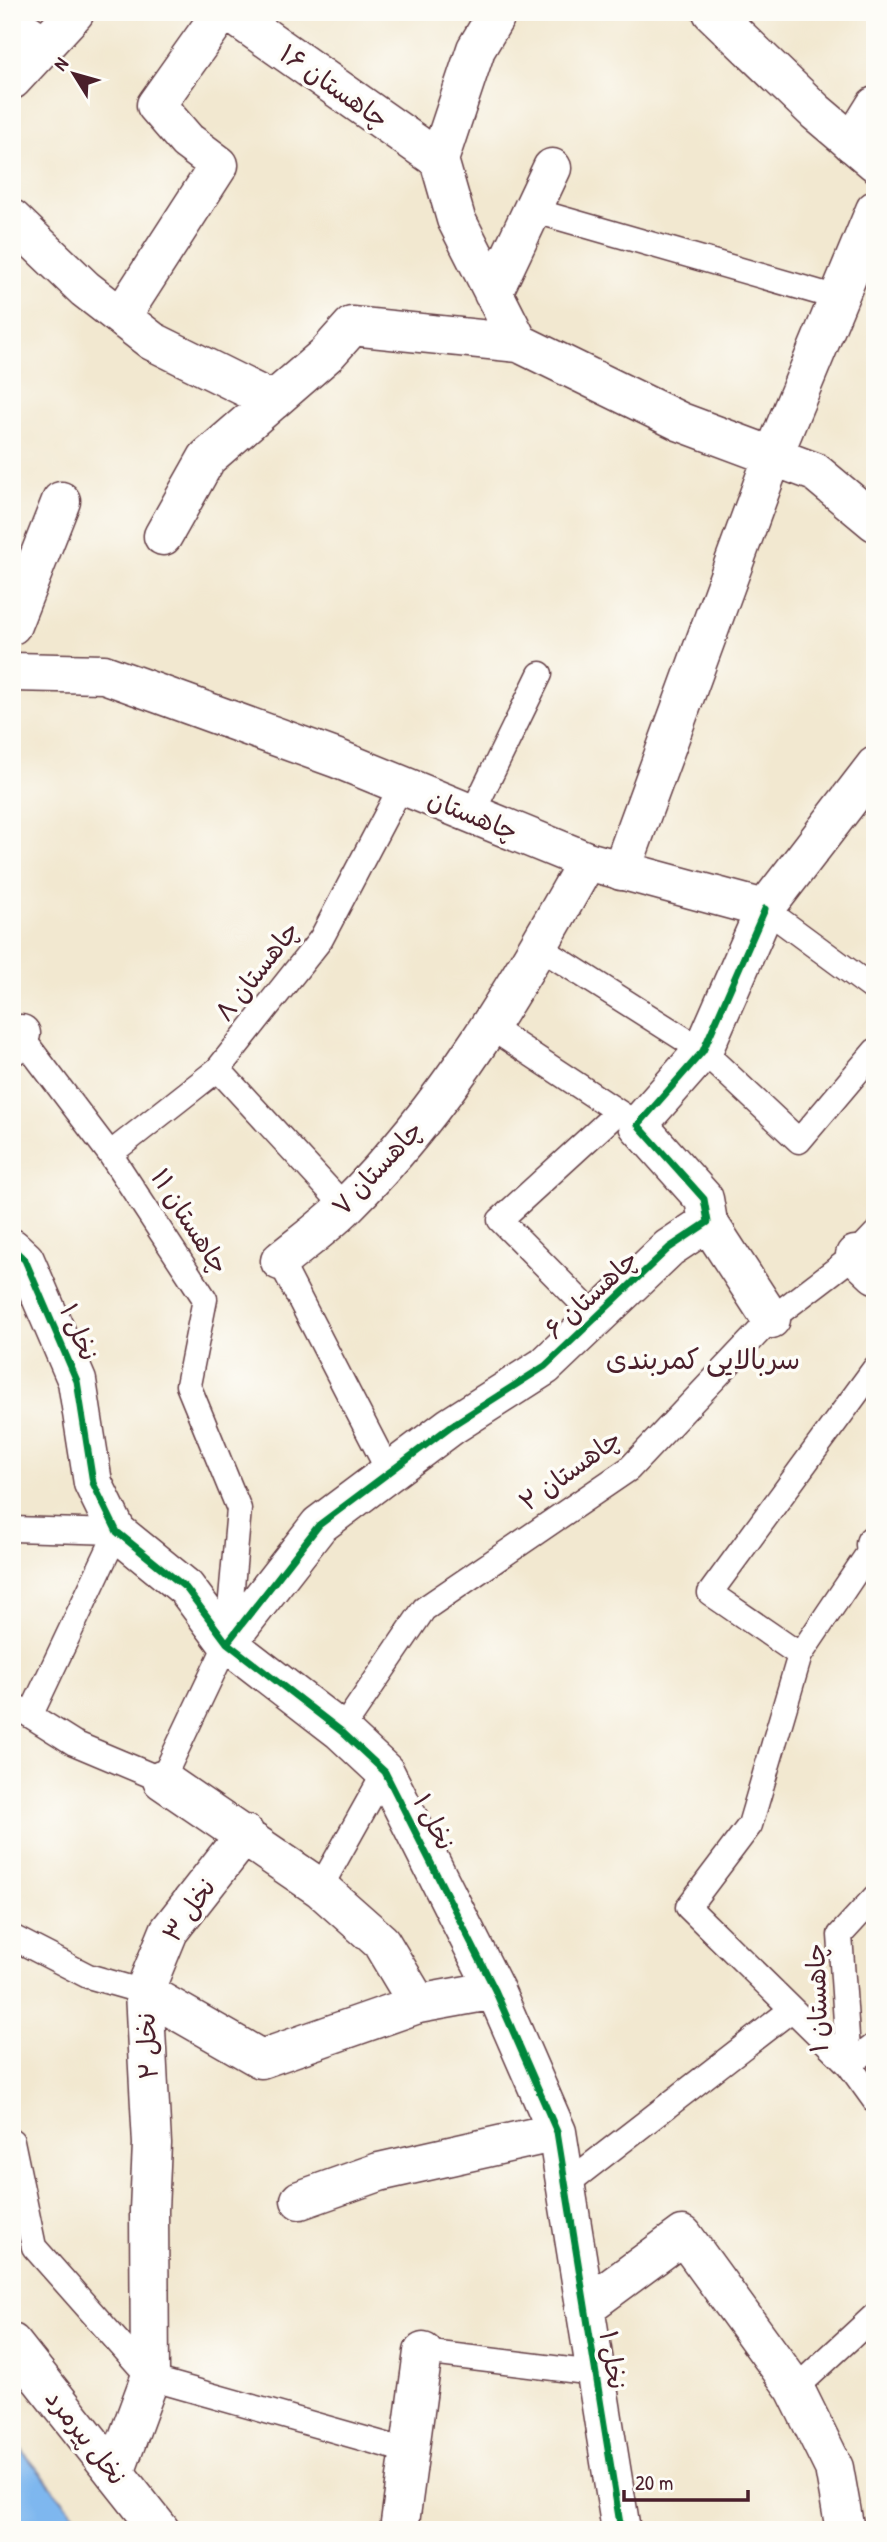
<svg xmlns="http://www.w3.org/2000/svg" width="887" height="2542" font-family="'Patrick Hand','Playpen Sans Arabic',sans-serif">
	<rect width="100%" height="100%" fill="#fdfcf7"/>
	<filter id="ink" filterUnits="userSpaceOnUse"><feTurbulence type="fractalNoise" baseFrequency=".0143" numOctaves="2"/><feDisplacementMap in="SourceGraphic" scale="14" xChannelSelector="R" yChannelSelector="G"/><feConvolveMatrix kernelMatrix="1 2 1 2 8 2 1 2 1" color-interpolation-filters="sRGB"/></filter>
	<filter id="wash" filterUnits="userSpaceOnUse"><feTurbulence type="fractalNoise" baseFrequency=".00686" numOctaves="4" result="noise"/><feDisplacementMap in="SourceGraphic" scale="28" xChannelSelector="R" yChannelSelector="G"/><feGaussianBlur stdDeviation="1.57" result="paint"/><feColorMatrix in="noise" values="0 0 0 0 0 0 0 0 0 0 0 0 0 0 0 0 0 1.4 0 .05"/><feComposite in="paint" operator="in"/></filter>
	<g filter="url(#wash)">
		<rect width="100%" height="100%" fill="#f2e8d0"/>
		<!-- water -->
		<path fill="#7eb7ef" stroke="#646b8d" stroke-width="2" d="M12 2438 87 2530H12Z"/>
	</g>
	<g filter="url(#ink)">
		<g fill="none" stroke-linecap="round" stroke-linejoin="round">
			<!-- service casing -->
			<g stroke="#633d44" stroke-width="27">
				<path id="service" d="M532 210 838 298
					M472 814 540 674
					M765 909 875 990
					M539 947 703 1051 799 1141 875 1051
					M490 1027 632 1121
					M218 1069 345 1207
					M110 1154 218 1069 321 939 402 785
					M280 1261 389 1472
					M596 1317 500 1220 618 1112
					M12 1529 117 1532 31 1714
					M874 1545 800 1655 750 1825 688 1907 849 2065 875 2045
					M800 1655 710 1593 875 1368
					M12 1704 74 1743 162 1780 227 1643 239 1509 188 1385 205 1299 110 1154 13 1026
					M341 1731 424 1609 629 1469 771 1319 855 1255 875 1234
					M320 1888 385 1772
					M875 1897 840 1935 849 2065 875 2101
					M12 1937 88 1976 144 1992
					M12 2141 34 2247 150 2378 411 2452
					M564 2186 791 2010
					M423 2352 594 2373
					M795 2389 875 2315"/>
			</g>
			<!-- minor casing -->
			<g stroke="#633d44" stroke-width="41">
				<path id="minor" d="M229 12 439 160
					M498 12 476 49 439 160 456 219 519 343 681 422 815 472 875 522
					M12 23 45 45
					M12 80 75 12
					M852 143 875 106
					M12 219 85 289 152 341 273 401
					M493 293 552 168
					M121 317 219 165 187 141 156 105 222 12
					M163 536 207 458 327 354 352 326 519 343
					M12 625 61 501
					M621 871 773 456 875 210
					M12 1046 21 1034
					M708 1222 771 1319
					M12 1248 25 1260 77 1381 93 1483 117 1532 186 1588 227 1643 341 1731 385 1772 495 1990 557 2132 621 2530
					M855 1255 875 1274
					M280 1261C302 1243 326 1226 346 1206 447 1106 518 985 587 861
					M875 1544V1545
					M227 1643 319 1525 451 1426 545 1366 669 1248 708 1222 704 1199 638 1125 703 1051 765 909
					M162 1780 320 1888 381 1942 418 2004
					M144 1992 169 1931 245 1834
					M300 2200 379 2172 557 2132
					M584 2308 683 2235 795 2389 834 2468 845 2530
					M115 2473 150 2378 149 2210 152 2144 144 1992 261 2059 418 2004 495 1990
					M399 2530 423 2352"/>
			</g>
			<!-- tertiary casing -->
			<g stroke="#633d44" stroke-width="41">
				<path id="tertiary" d="M712 12 816 112 875 162
					M12 672 104 674 338 759 587 861 765 909 875 766
					M12 2343 160 2530"/>
			</g>
			<!-- service -->
			<use href="#service" stroke="#fff" stroke-width="24"/>
			<!-- minor -->
			<use href="#minor" stroke="#fff" stroke-width="38"/>
			<!-- tertiary -->
			<use href="#tertiary" stroke="#fff" stroke-width="38"/>
			<!-- cycleway casing -->
			<g stroke="#fdfcf7" stroke-width="11">
				<path id="cycleway" d="M12 1248 25 1260 77 1381 93 1483 117 1532 186 1588 227 1643 341 1731 385 1772 495 1990 557 2132 621 2530
					M227 1643 319 1525 451 1426 545 1366 669 1248 708 1222 704 1199 638 1125 703 1051 765 909"/>
			</g>
			<!-- cycleway -->
			<use href="#cycleway" stroke="#00873e" stroke-width="7"/>
		</g>
	</g>
	<g text-anchor="middle" stroke-width="7" stroke-linejoin="round" paint-order="stroke">
		<!-- street labels -->
		<g font-size="26" fill="#4a1f2b" stroke="#fdfcf7">
			<text transform="translate(334 86) rotate(35)" y="9">چاهستان ۱۶</text>
			<text transform="translate(473 815) rotate(22)" y="9">چاهستان</text>
			<text transform="translate(257 971) rotate(-52)" y="9">چاهستان ۸</text>
			<text transform="translate(377 1168) rotate(-47)" y="9">چاهستان ۷</text>
			<text transform="translate(190 1221) rotate(57)" y="9">چاهستان ۱۱</text>
			<text transform="translate(591 1294) rotate(-43)" y="9">چاهستان ۶</text>
			<text transform="translate(79 1332) rotate(67)" y="9">نخل ۱</text>
			<text transform="translate(570 1470) rotate(-36)" y="9">چاهستان ۲</text>
			<text transform="translate(434 1822) rotate(63)" y="9">نخل ۱</text>
			<text transform="translate(189 1910) rotate(-55)" y="9">نخل ۳</text>
			<text transform="translate(817 1998) rotate(-92)" y="9">چاهستان ۱</text>
			<text transform="translate(147 2046) rotate(-93)" y="9">نخل ۲</text>
			<text transform="translate(613 2360) rotate(81)" y="9">نخل ۱</text>
			<text transform="translate(86 2437) rotate(52)" y="9">نخل پیرمرد</text>
		</g>
		<!-- neighbourhood labels -->
		<g font-size="28" fill="#4a1f2b" stroke="#fdfcf7">
			<text x="703" y="1369">سربالایی کمربندی</text>
		</g>
	</g>
	<!-- margin -->
	<rect width="887" height="2542" fill="none" stroke="#fdfcf7" stroke-width="42"/>
	<!-- north arrow -->
	<g transform="translate(74 74) rotate(307)" stroke="#fdfcf7" stroke-width="5" paint-order="stroke">
	<path d="M0-5L12 26L0 18L-12 26Z" fill="#4a1f2b"/>
	<text y="-10" font-size="19" font-weight="bold" text-anchor="middle" fill="#4a1f2b">N</text>
	</g>
	<!-- scale -->
	<path d="M624 2490v10h124v-10" fill="none" stroke="#4a1f2b" stroke-width="3.5"/>
	<text x="635" y="2490" font-size="21" fill="#4a1f2b" stroke="#fdfcf7" stroke-width="5" paint-order="stroke">20 m</text>
</svg>
